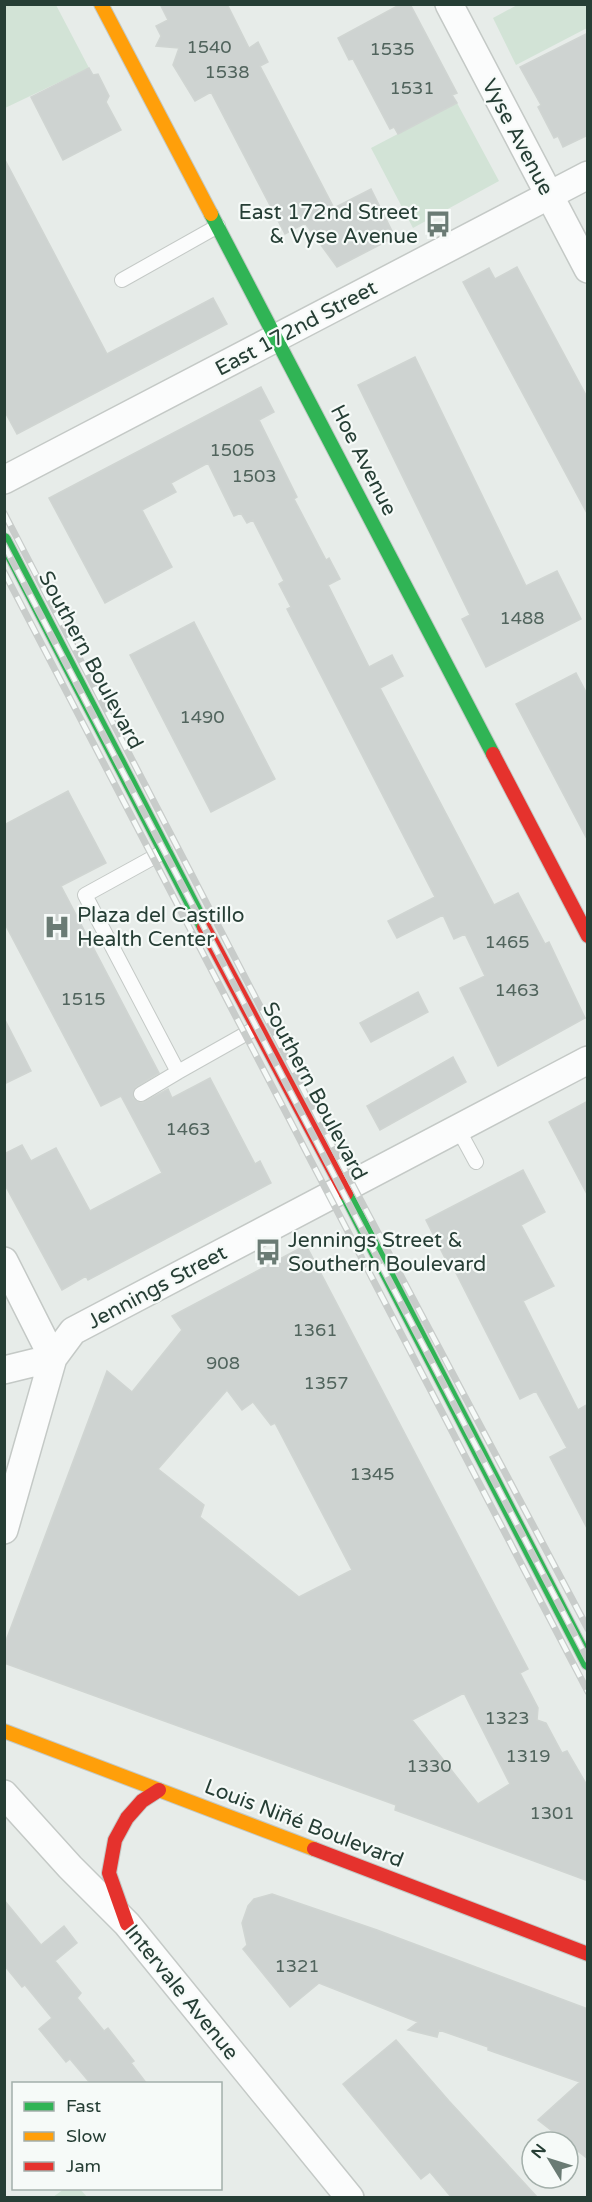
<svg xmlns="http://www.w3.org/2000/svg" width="592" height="2202" font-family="'Varela Round',sans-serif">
	<rect width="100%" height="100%" fill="#e7ece9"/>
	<!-- green -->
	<path fill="#d2e3d6" d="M519 4 587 5V28L516 65 493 18Z
		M5 5H56L89 68 5 108Z
		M457 103 499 181 413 228 371 148Z
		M64 2189H80L87 2197H53Z"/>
	<!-- building -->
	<path fill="#ced3d1" stroke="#d0d5d2" stroke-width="1.5" fill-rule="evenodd" d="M160 4H227L249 48 258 42 268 62 260 66 334 208 371 189 395 237 337 267 305 223 285 234 211 92 195 101 173 65 179 48 156 46 161 36 156 26 168 20Z
		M401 4H410L457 93 452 95 457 103 398 134 394 127 390 129 353 59 349 60 338 38Z
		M588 33V135L563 147 558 136 554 138 538 107 541 105 520 67Z
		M89 68 93 75 98 74 109 96 106 102 121 130 63 160 31 97Z
		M4 158 107 354 213 298 227 324 17 434 4 410Z
		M517 267 588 399V515L463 282 489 268 495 279Z
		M415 357 526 586 557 571 581 619 486 667 462 619 470 615 358 385Z
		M261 387 274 412 259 420 297 497 294 499 326 560 329 558 340 579 328 585 369 667 392 655 403 676 380 688 494 905 518 893 545 944 549 942 585 1018 498 1066 460 988 485 976 465 934 454 939 443 915 397 938 388 921 435 897 287 609 291 607 279 584 284 581 253 520 247 523 241 513 234 516 208 463 171 483 176 492 142 510 172 567 105 603 49 498Z
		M194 622 275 779 211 812 130 655Z
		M576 673 588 696V841L516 704Z
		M68 791 106 863 61 886 159 1073 136 1087 133 1098 142 1103 168 1089 172 1098 210 1078 255 1164 260 1161 271 1183 88 1280 86 1276 62 1290 4 1183V1154L22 1145 31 1161 56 1148 90 1211 162 1173 121 1096 101 1106 4 922V825Z
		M418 992 428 1012 371 1042 360 1023Z
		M4 1018 31 1071 4 1084Z
		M453 1057 466 1082 380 1130 367 1106Z
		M588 1101V1196L549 1122Z
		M523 1170 545 1212 521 1225 554 1286 523 1301 578 1410 588 1404V1530L550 1457 567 1448 536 1391 520 1399 450 1261 447 1262 426 1220Z
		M306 1245 528 1669 520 1673 538 1708 537 1720 546 1723 562 1753 567 1751 588 1787V1881L395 1810 396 1805 4 1663 7 1638 107 1371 132 1392 182 1330 172 1316ZM227 1390 242 1410 253 1402 271 1425 275 1423 352 1570 299 1597 200 1517 204 1505 158 1469ZM464 1693 510 1784 478 1804 412 1720Z
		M272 1894 377 1930 588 2009V2159L538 2120 580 2082 488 2050V2047L439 2030 437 2037 408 2030 418 2022 319 1983 290 2007 243 1949 247 1945 242 1923 248 1906 254 1899Z
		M4 1900 41 1945 64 1926 77 1943 55 1961 81 1993 77 1998 104 2031 108 2028 134 2061 131 2063 147 2084H91L70 2059 66 2062 39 2029 52 2018 25 1985 22 1987 4 1965Z
		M396 2040 449 2101 538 2198H452L430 2172 421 2179 343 2084Z"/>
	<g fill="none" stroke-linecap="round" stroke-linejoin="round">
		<!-- lane casing -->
		<g stroke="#c4c9c6" stroke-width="16">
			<path id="lane" d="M122 280 218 226
				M165 851 85 895 178 1072 256 1028
				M141 1094 178 1072
				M457 1127 476 1162"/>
		</g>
		<!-- street casing -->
		<g stroke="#c4c9c6" stroke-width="30">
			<path id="street" d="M449 4 588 269
				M4 480 588 175
				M4 1261 53 1358 4 1370
				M4 1530 53 1358 73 1331 588 1060
				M4 1794 70 1867 127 1924 350 2198"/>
		</g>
		<!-- fast casing -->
		<g stroke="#c3c9c6" stroke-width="16">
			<path id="fast" d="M211 214 493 754
				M4 540 204 927
				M346 1194 588 1663"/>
		</g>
		<!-- slow casing -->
		<g stroke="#c3c9c6" stroke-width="16">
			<path id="slow" d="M101 4 211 214
				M4 1731 314 1849"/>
		</g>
		<!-- jam casing -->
		<g stroke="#c3c9c6" stroke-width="16">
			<path id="jam" d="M493 754 588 936
				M204 927 346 1194
				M314 1849 588 1954
				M127 1924 109 1873 115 1840 127 1818 142 1801 159 1790"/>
		</g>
		<!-- lane -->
		<use href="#lane" stroke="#fbfcfc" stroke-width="14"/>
		<!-- street -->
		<use href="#street" stroke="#fbfcfc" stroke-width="27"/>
		<!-- fast -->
		<use href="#fast" stroke="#30b455" stroke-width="14"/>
		<!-- slow -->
		<use href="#slow" stroke="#ff9f0a" stroke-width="14"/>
		<!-- jam -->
		<use href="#jam" stroke="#e5322d" stroke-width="14"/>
		<!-- rail casing -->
		<g stroke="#c8ccca" stroke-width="7">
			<path id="rail" d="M4 513 358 1195 588 1629
				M4 545 588 1660
				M4 572 588 1692"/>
		</g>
		<!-- rail -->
		<use href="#rail" stroke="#f6faf8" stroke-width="4.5" stroke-dasharray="14" stroke-linecap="butt"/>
	</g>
	<!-- icons -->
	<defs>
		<g id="bus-bare" transform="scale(2.07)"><path d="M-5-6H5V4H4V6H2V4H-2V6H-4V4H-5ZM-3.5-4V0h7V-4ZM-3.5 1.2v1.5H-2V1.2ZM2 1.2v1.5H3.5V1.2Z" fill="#6a7b74" stroke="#f6faf8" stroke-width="2.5" paint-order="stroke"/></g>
		<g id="hospital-bare" transform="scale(2.07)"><path d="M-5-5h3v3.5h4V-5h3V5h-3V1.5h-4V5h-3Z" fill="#6a7b74" stroke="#f6faf8" stroke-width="2.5" paint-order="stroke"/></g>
	</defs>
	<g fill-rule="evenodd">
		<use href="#bus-bare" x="438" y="224"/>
		<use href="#hospital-bare" x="57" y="927"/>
		<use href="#bus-bare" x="268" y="1252"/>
	</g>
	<g text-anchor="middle" stroke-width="4.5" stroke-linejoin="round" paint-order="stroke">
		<!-- number labels -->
		<g font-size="18" fill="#51645d">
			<text x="209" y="53">1540</text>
			<text x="392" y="55">1535</text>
			<text x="227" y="78">1538</text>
			<text x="412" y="94">1531</text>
			<text x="232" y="456">1505</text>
			<text x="254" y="482">1503</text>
			<text x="522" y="624">1488</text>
			<text x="202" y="723">1490</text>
			<text x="507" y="948">1465</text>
			<text x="517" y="996">1463</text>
			<text x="83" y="1005">1515</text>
			<text x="188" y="1135">1463</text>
			<text x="315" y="1336">1361</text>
			<text x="223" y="1369">908</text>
			<text x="326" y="1389">1357</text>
			<text x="372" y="1480">1345</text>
			<text x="507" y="1724">1323</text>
			<text x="528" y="1762">1319</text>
			<text x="429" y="1772">1330</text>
			<text x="552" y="1819">1301</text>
			<text x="297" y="1972">1321</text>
		</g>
		<!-- street labels -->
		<g font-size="21" fill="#263e35" stroke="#f6faf8">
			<text transform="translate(518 137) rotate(62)" y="7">Vyse Avenue</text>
			<text transform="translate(296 328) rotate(-28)" y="7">East 172nd Street</text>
			<text transform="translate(364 460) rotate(63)" y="7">Hoe Avenue</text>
			<text transform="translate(91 660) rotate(62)" y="7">Southern Boulevard</text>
			<text transform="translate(315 1091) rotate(62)" y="7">Southern Boulevard</text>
			<text transform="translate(157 1287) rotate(-28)" y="7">Jennings Street</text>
			<text transform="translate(304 1823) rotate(21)" y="7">Louis Niñé Boulevard</text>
			<text transform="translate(182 1992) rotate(51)" y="7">Intervale Avenue</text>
		</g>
		<!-- poi labels -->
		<g font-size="21" fill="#263e35" stroke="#f6faf8" text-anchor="start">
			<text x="418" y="219" text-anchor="end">East 172nd Street<tspan x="418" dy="24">&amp; Vyse Avenue</tspan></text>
			<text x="77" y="922">Plaza del Castillo<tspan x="77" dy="24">Health Center</tspan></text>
			<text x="288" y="1247">Jennings Street &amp;<tspan x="288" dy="24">Southern Boulevard</tspan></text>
		</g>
	</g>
	<!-- border -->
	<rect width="592" height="2202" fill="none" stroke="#263e35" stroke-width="12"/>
	<!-- legend -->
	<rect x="12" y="2082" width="210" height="108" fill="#f6faf8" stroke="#a3afaa" stroke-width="1.5"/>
	<rect x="24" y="2102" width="30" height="9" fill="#30b455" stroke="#a3afaa" stroke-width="1.5"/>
	<text x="66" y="2112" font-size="18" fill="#263e35">Fast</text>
	<rect x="24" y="2132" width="30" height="9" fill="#ff9f0a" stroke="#a3afaa" stroke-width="1.5"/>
	<text x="66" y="2142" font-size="18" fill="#263e35">Slow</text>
	<rect x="24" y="2162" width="30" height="9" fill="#e5322d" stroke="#a3afaa" stroke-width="1.5"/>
	<text x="66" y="2172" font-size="18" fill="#263e35">Jam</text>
	<!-- north arrow -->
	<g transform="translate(550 2160) rotate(308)"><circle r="28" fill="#f6faf8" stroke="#a3afaa" stroke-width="1.5"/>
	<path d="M0-4.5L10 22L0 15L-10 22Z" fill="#6a7b74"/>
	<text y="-9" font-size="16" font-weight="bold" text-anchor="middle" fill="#263e35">N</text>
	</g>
</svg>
